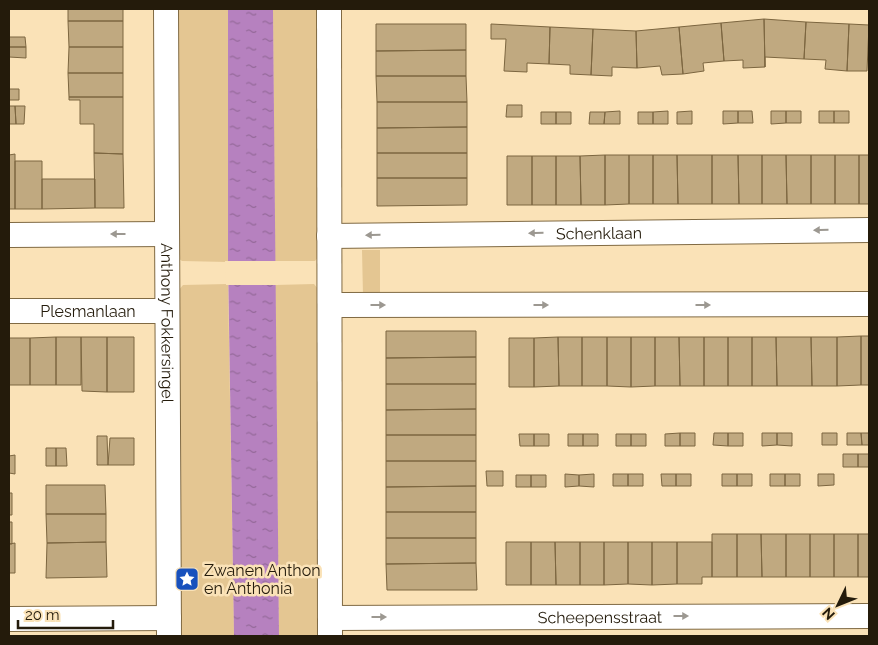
<svg xmlns="http://www.w3.org/2000/svg" width="878" height="645" font-family="Raleway,sans-serif">
	<defs>
		<pattern id="water-ripples" width="26" height="14" patternUnits="userSpaceOnUse" patternTransform="scale(1.25)"><rect width="26" height="14" fill="#b681bf"/><path d="M2 4q2-2 4 0t4 0M15 11q2-2 4 0t4 0" fill="none" stroke="#946999"/></pattern>
	</defs>
	<rect width="100%" height="100%" fill="#fae2b7"/>
	<!-- grass -->
	<path fill="#e4c692" d="M178 9H228V262L182 261 178 258Z
		M273 9H318L319 256 315 261H275Z
		M362 250H380V294L363 295Z
		M228 284 234 636H180V583L192 584V574H180L178 291 183 285Z
		M314 284 318 289 320 636H279L275 285Z"/>
	<!-- water -->
	<path fill="url(#water-ripples)" d="M228 9H273L279 636H234L228 262Z"/>
	<!-- pier -->
	<path fill="#fae2b7" d="M225 261H278V285H226Z"/>
	<!-- building -->
	<path fill="#c0a980" stroke="#7c6640" d="M68 9H123V21H68Z
		M764 19 806 22 804 59 765 57V67Z
		M764 19 765 67 743 68V60L724 61 721 23Z
		M68 21H123V47H69Z
		M806 22 849 24 847 71 825 69 826 60 804 59Z
		M721 23 724 61 703 63 704 71 683 74 679 27Z
		M376 24H466V50L376 51Z
		M491 24 550 27 549 64 527 63V72L504 71 506 39H491Z
		M849 24 869 25 867 71H847Z
		M550 27 593 29 591 75 570 74V65L549 64Z
		M679 27 683 74 662 75 660 66 637 68 636 31Z
		M593 29 636 31 637 68 612 67V76L591 75Z
		M9 37H25L26 47H9Z
		M9 47H26V58L9 57Z
		M69 47H123V73H68Z
		M466 50V76H376V51Z
		M68 73H123V97H69Z
		M376 76H466L467 102H377Z
		M9 89H19V100H9Z
		M69 97H123V154L94 153V124H80V100H69Z
		M377 102H467V127L377 128Z
		M507 105H522V117H506Z
		M9 106H15L16 124H9Z
		M15 106H25L24 124H16Z
		M620 111V124H604L605 112Z
		M668 111V124H653V112Z
		M692 111V124H677V112Z
		M723 111H738V123L723 124Z
		M738 111H752L753 123H738Z
		M771 111H786V123L771 124Z
		M786 111H801V123H786Z
		M819 111H834V123H819Z
		M834 111H849V123H834Z
		M541 112H556V124H541Z
		M556 112H571V124H556Z
		M590 112H605L604 124H589Z
		M638 112H653V124H638Z
		M467 127V153H377V128Z
		M94 153 123 154 124 208H95Z
		M377 153H467V178H377Z
		M15 154V209H9V155Z
		M605 155H629V204L605 205Z
		M605 155V205H581L580 156Z
		M629 155H653V204H629Z
		M653 155H677L678 204H653Z
		M677 155H712V204H678Z
		M712 155H738L739 204H712Z
		M738 155H762V204H739Z
		M762 155H786L787 204H762Z
		M786 155H811V204H787Z
		M811 155H835V204H811Z
		M835 155H859V204H835Z
		M859 155H869V204H859Z
		M507 156H532V205H507Z
		M532 156H556V205H532Z
		M556 156H580L581 205H556Z
		M15 161H42V209H15Z
		M377 178H467V205L377 206Z
		M42 179H95V208L42 209Z
		M386 331H476V357L386 358Z
		M861 336V385L837 386V337Z
		M861 336H869V385H861Z
		M56 337H81V385H56Z
		M56 337V385H30V338Z
		M81 337H107V392L82 391Z
		M107 337H134V392H107Z
		M558 337H582V386H559Z
		M558 337 559 386 534 387V338Z
		M582 337H607V386H582Z
		M607 337H631V387L607 386Z
		M631 337H655V386L631 387Z
		M655 337H679L680 386H655Z
		M679 337H704V386H680Z
		M704 337H728V386H704Z
		M728 337H752V386H728Z
		M752 337H776L777 386H752Z
		M776 337H811L812 386H777Z
		M811 337H837V386H812Z
		M9 338H30V385H9Z
		M509 338H534V387H509Z
		M476 357V384H386V358Z
		M386 384H476V409L386 410Z
		M476 409V435H386V410Z
		M680 433H695V446H680Z
		M680 433V446H665V434Z
		M714 433H728V446L713 445Z
		M728 433H743V446H728Z
		M762 433H777V445L762 446Z
		M777 433H792V446L777 445Z
		M822 433H837V445H822Z
		M847 433H861L862 445H847Z
		M861 433H869V445H862Z
		M519 434H534V446H520Z
		M534 434H549V446H534Z
		M568 434H583V446H568Z
		M583 434H598V446H583Z
		M616 434H631V446H616Z
		M631 434H646V446H631Z
		M386 435H476V461H386Z
		M97 436H107L108 465H97Z
		M110 438H134V465H108Z
		M46 448H56V466H46Z
		M56 448H66L67 466H56Z
		M843 454H858V467H843Z
		M858 454H869V467H858Z
		M15 455V474L9 473V456Z
		M386 461H476V486L386 487Z
		M486 471H503V486H487Z
		M565 474 579 475V486L565 487Z
		M594 474V487L579 486V475Z
		M613 474H628V486H613Z
		M628 474H643V486H628Z
		M661 474H676V486H662Z
		M676 474H691V486H676Z
		M722 474H737V486H722Z
		M737 474H752V486H737Z
		M770 474H785V486H770Z
		M785 474H800V486H785Z
		M818 474H834V485L818 486Z
		M516 475H531V487H516Z
		M531 475H546V487H531Z
		M46 485H105L106 514H46Z
		M476 486V512H386V487Z
		M9 493H12V515H9Z
		M386 512H476V538H386Z
		M46 514H106V542L47 543Z
		M9 522H12V544H9Z
		M712 534H737V577H712Z
		M737 534H761L762 577H737Z
		M761 534H786V577H762Z
		M786 534H810V577H786Z
		M810 534H834V577H810Z
		M834 534H858V577H834Z
		M858 534H869V577H858Z
		M386 538H476V563L386 564Z
		M106 542 107 577 46 578 47 543Z
		M506 542H531V585H506Z
		M531 542H555L556 585H531Z
		M555 542H580V585H556Z
		M580 542H604V585H580Z
		M604 542H628V584L604 585Z
		M628 542H652V585L628 584Z
		M652 542H677V584L652 585Z
		M677 542H712V577H702V584H677Z
		M15 543V573H9V544Z
		M476 563 477 590H387L386 564Z"/>
	<g fill="none" stroke-linecap="round" stroke-linejoin="round">
		<!-- minor casing -->
		<g stroke="#806a43" stroke-width="26">
			<g id="minor">
				<path id="s1" d="M166 9 169 636"/>
				<path d="M329 9 330 636"/>
				<path d="M9 235 167 234"/>
				<path id="s2" d="M329 236 869 230"/>
				<path d="M330 305 869 304"/>
				<path id="s3" d="M9 311H167"/>
				<path id="s4" d="M330 618 869 616"/>
				<path d="M9 619 169 618"/>
			</g>
		</g>
		<!-- minor -->
		<use href="#minor" stroke="#fff" stroke-width="24"/>
	</g>
	<!-- one-way arrows -->
	<defs><path id="oneway-solid" d="M-6-.8H1V-3.2L6.5 0L1 3.2V.8H-6Z" transform="scale(1.25)"/></defs>
	<g fill="#9c9891">
		<use href="#oneway-solid" transform="translate(821 230) rotate(179)"/>
		<use href="#oneway-solid" transform="translate(536 233) rotate(179)"/>
		<use href="#oneway-solid" transform="translate(118 234) rotate(180)"/>
		<use href="#oneway-solid" transform="translate(373 235) rotate(179)"/>
		<use href="#oneway-solid" transform="translate(378 305)"/>
		<use href="#oneway-solid" transform="translate(541 305)"/>
		<use href="#oneway-solid" transform="translate(703 305)"/>
		<use href="#oneway-solid" transform="translate(681 616)"/>
		<use href="#oneway-solid" transform="translate(379 617)"/>
	</g>
	<!-- icons -->
	<defs>
		<g id="sight-square" transform="scale(1.25)"><rect x="-9" y="-9" width="18" height="18" rx="4" fill="#1851bd" stroke="#fae2b7"/><path d="M0-6L1.8-2.2L6-1.7L2.9 1.2L3.7 5.4L0 3.3L-3.7 5.4L-2.9 1.2L-6-1.7L-1.8-2.2Z" fill="#fff"/></g>
	</defs>
	<g fill-rule="evenodd">
		<use href="#sight-square" x="187" y="579"/>
	</g>
	<g text-anchor="middle" stroke-width="5" stroke-linejoin="round" paint-order="stroke">
		<!-- street labels -->
		<g font-size="16" fill="#241b0b" stroke="#fae2b7">
			<text dy="6" stroke="none"><textPath href="#s2" startOffset="270">Schenklaan</textPath></text>
			<text dy="6" stroke="none"><textPath href="#s3" startOffset="79">Plesmanlaan</textPath></text>
			<text dy="6" stroke="none"><textPath href="#s1" startOffset="314">Anthony Fokkersingel</textPath></text>
			<text dy="6" stroke="none"><textPath href="#s4" startOffset="270">Scheepensstraat</textPath></text>
		</g>
		<!-- poi labels -->
		<g font-size="16" fill="#241b0b" stroke="#fae2b7" text-anchor="start">
			<text x="204" y="576">Zwanen Anthon<tspan x="204" dy="18">en Anthonia</tspan></text>
		</g>
	</g>
	<!-- border -->
	<rect width="878" height="645" fill="none" stroke="#241b0b" stroke-width="20"/>
	<!-- north arrow -->
	<g transform="translate(838 605) rotate(227)" stroke="#fae2b7" stroke-width="4" paint-order="stroke">
	<path d="M0-4L9 19L0 12L-9 19Z" fill="#241b0b"/>
	<text y="-8" font-size="14" font-weight="bold" text-anchor="middle" fill="#241b0b">N</text>
	</g>
	<!-- scale -->
	<path d="M18 620v8h95v-8" fill="none" stroke="#241b0b" stroke-width="2.5"/>
	<text x="25" y="620" font-size="15" fill="#241b0b" stroke="#fae2b7" stroke-width="4" paint-order="stroke">20 m</text>
</svg>
